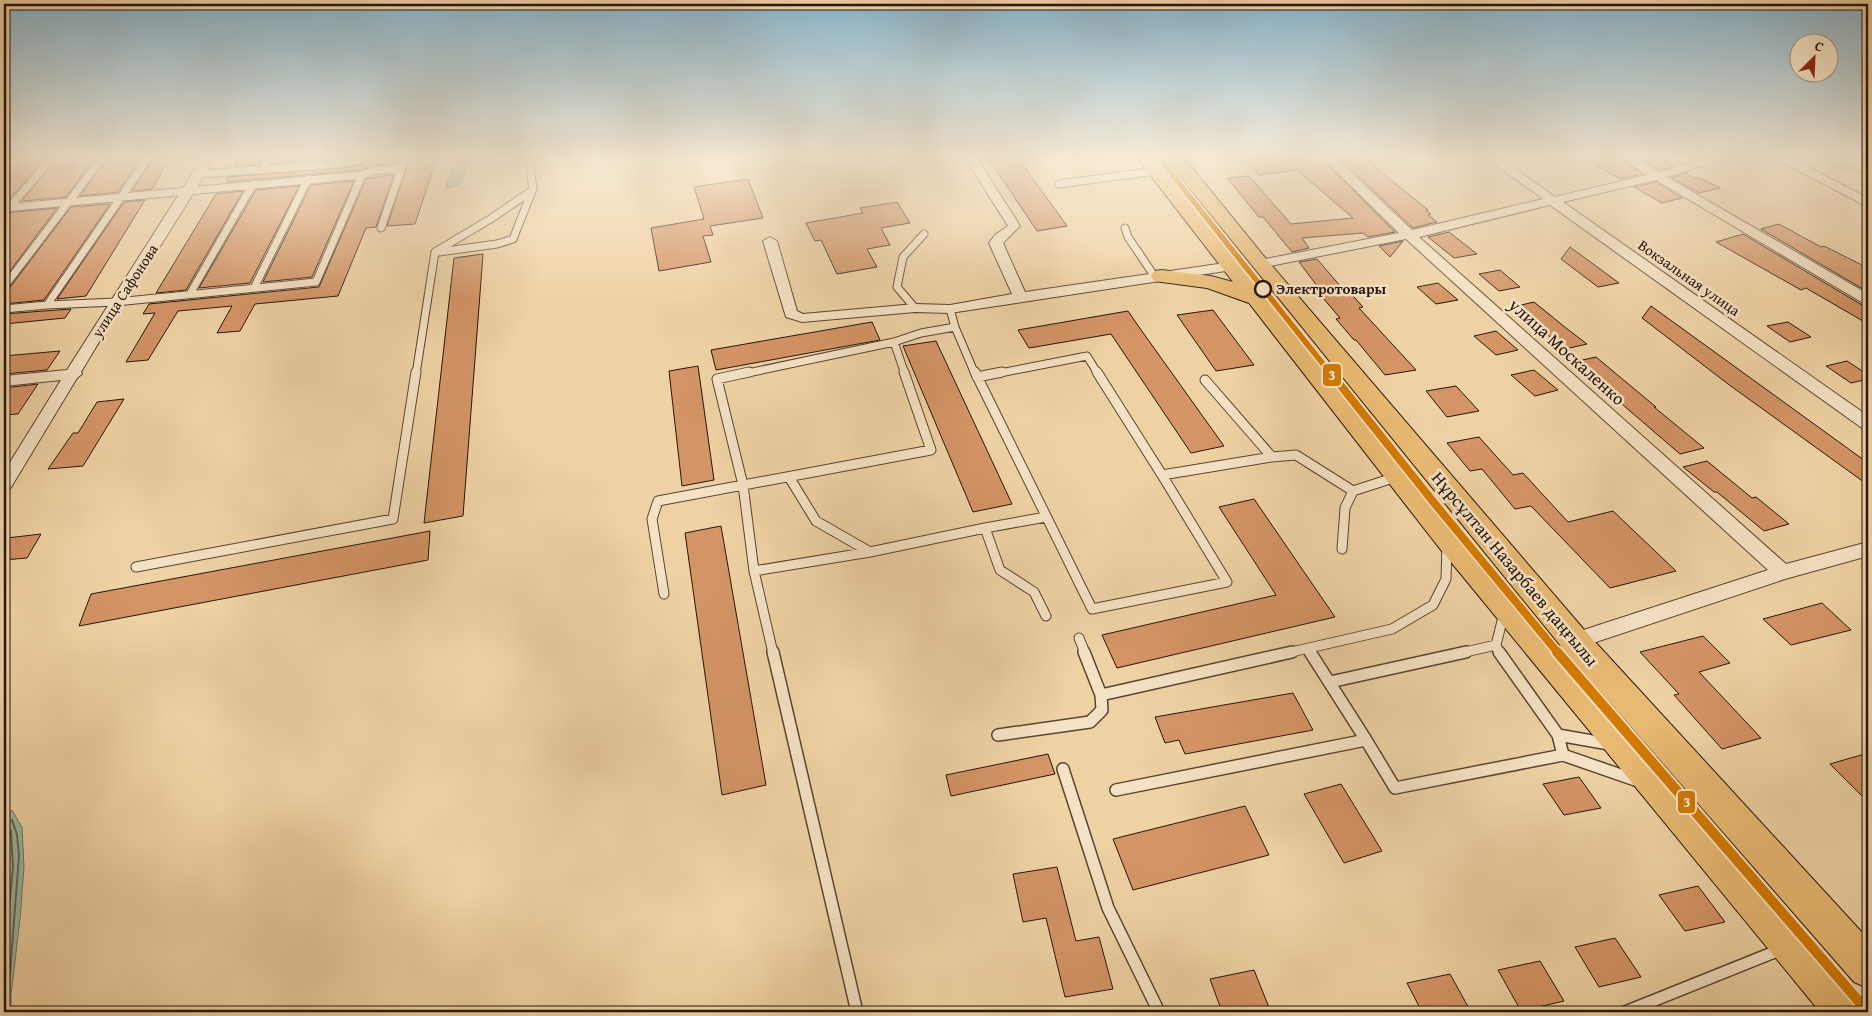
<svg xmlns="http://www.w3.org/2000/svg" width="1872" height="1016" font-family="'Gentium Book Plus',serif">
	<rect width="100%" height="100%" fill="#efd2a4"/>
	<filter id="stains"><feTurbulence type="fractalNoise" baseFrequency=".004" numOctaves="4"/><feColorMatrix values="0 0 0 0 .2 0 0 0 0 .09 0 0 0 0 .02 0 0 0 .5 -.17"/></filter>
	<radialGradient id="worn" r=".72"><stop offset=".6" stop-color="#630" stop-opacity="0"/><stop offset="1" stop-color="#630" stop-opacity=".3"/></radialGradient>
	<!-- green -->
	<path fill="#b9bc86" stroke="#6f6849" d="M1826 158 1868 159V176L1822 162Z"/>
	<!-- water -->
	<path fill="#9ab8a6" stroke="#6b7768" d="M457 158 470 159 459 185 446 188C448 177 455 170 457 158Z
		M12 810 22 827 24 867 20 919 11 995V1012H4V818Z"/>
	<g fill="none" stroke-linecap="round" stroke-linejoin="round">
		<!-- shore -->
		<path stroke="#606659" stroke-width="2" d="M4 821 12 820 17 835 19 856 7 1012
			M4 828H9L11 831 13 867 4 962
			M4 837V888"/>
	</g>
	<!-- building -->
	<path fill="#d49466" stroke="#25150c" d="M13 158H45L7 202 4 203V169Z
		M57 158H95L66 197 22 201Z
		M107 158H141L118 192 80 196Z
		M153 158H170L152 189 132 191Z
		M239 158H262L259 165 235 166Z
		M273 158H335L271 164Z
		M368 158H399L398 163 373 166 361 170 226 182 228 177 353 167 365 163Z
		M410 158H437L415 224 387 226Z
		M988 158H1018L1067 226 1037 231Z
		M1244 158H1321L1395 232 1368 237 1363 233 1302 238 1309 248 1292 252 1263 217H1259L1227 178 1249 176 1291 224 1353 218 1297 170 1259 175Z
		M1339 158H1364L1428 210H1426L1431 214 1428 215 1437 222 1413 228Z
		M1583 158H1619L1642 174 1620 179Z
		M1640 158H1661L1673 166 1659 170Z
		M1686 173 1694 178 1698 177 1720 188 1699 193 1672 178Z
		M394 174 376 227 366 228 338 296 255 304 240 331 217 333 232 306 178 311 148 360 126 362 155 313 143 314 149 304 319 287 366 179Z
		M748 179 763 218 710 226 713 235 703 236 711 262 659 271 651 228 704 219 694 187Z
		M354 181 312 277 263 282 311 185Z
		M1656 182 1682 198 1662 203 1634 187Z
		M299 186 250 283 199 288 256 190Z
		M243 191 186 290 156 293 216 194Z
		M145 200 86 296 57 299 124 202Z
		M897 202 910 223 881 228 890 245 867 249 877 267 837 274 821 240 815 241 806 223 863 213 860 208Z
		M110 204 44 300 4 304V292L8 290 71 207Z
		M57 208 4 279V213Z
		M1779 224 1821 247 1824 246 1868 268V292L1761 229Z
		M1449 232 1477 254 1454 258 1428 237Z
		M1743 234 1862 305 1868 306V324L1806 288 1801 290 1716 242Z
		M1403 241 1390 257 1379 246Z
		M1570 247 1619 283 1598 287 1561 259Z
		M483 254 463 516 424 523 454 258Z
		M1317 259 1342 288 1345 287 1363 307 1359 308 1416 370 1385 375 1356 340H1354L1336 319 1340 318 1318 292 1321 291 1299 262Z
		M1500 270 1520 287 1499 291 1479 274Z
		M1438 283 1458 300 1436 304 1417 287Z
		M1534 302 1566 328 1587 344 1565 349 1513 307Z
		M1651 306 1868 463V485L1728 384 1642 318Z
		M71 309 65 318 4 324V314Z
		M1213 310 1254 365 1216 371 1177 315Z
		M1128 311 1139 327 1224 446 1191 453 1111 334 1029 348 1018 330Z
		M872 322 880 340 716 370 711 350Z
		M1788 322 1811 337 1790 342 1767 326Z
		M1496 331 1518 350 1496 355 1474 336Z
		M936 341 1012 504 973 512 903 346Z
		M60 351 47 370 4 374V356Z
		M1596 357 1656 407H1654L1704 448 1680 454 1573 362Z
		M1847 361 1868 375V379L1851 383 1826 366Z
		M698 366 714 480 682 486 669 371Z
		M1534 370 1558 390 1535 396 1511 375Z
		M38 384 18 414 4 415V388Z
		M1456 386 1479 411 1447 417 1426 391Z
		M124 399 83 466 48 469 73 433H78L97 402Z
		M1479 437 1513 475 1523 473 1568 522 1613 511 1676 571 1610 588 1531 506 1515 509 1482 469 1470 471 1447 443Z
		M1707 461 1752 498 1756 497 1789 524 1764 531 1717 492H1714L1683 467Z
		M1254 499 1335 617 1117 668 1102 635 1276 595 1219 507Z
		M721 526 766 785 722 795 685 533Z
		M430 531 428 560 79 626 91 594Z
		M41 534 27 558 4 560V544L7 538Z
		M1822 603 1851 630 1791 645 1763 619Z
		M1703 636 1730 663 1699 672 1761 738 1722 749 1674 695 1679 694 1640 652Z
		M1293 693 1313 730 1185 754 1179 740 1165 743 1155 717Z
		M1868 753V802L1830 764Z
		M1048 754 1055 774 951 796 946 775Z
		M1579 777 1601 808 1564 815 1543 784Z
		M1341 784 1382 851 1344 863 1304 794Z
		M1245 806 1269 855 1133 890 1113 839Z
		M1057 867 1076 941 1099 937 1113 989 1065 997 1046 918 1023 922 1013 874Z
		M1698 886 1725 922 1685 931 1659 895Z
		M1615 938 1641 977 1599 987 1575 947Z
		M1540 961 1564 1001 1521 1011 1498 970Z
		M1254 970 1270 1010 1259 1012H1222L1210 979Z
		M1450 974 1471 1012H1422L1407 983Z"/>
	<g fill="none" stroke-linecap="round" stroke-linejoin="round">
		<!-- lane-far2 casing -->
		<g stroke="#584432" stroke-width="9">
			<path id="lane-far2" d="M262 170 268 158
				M200 174 316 166 352 162 363 158
				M1059 184 1156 171
				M4 208 362 175 374 171 401 168
				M8 209 52 158
				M381 228 405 158
				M1125 228 1128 237 1155 277
				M439 252 497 244 513 239 532 191
				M4 287 102 158
				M254 288 308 179
				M190 294 253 184
				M47 305 116 302 316 282 362 175
				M915 308 897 287 903 257 924 234
				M4 309 47 305 148 158
				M950 309 955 327 975 374
				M416 374 435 252 492 218 533 190 529 158
				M743 374 894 342
				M905 374 894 342 921 333 955 327
				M995 374 1087 356 1098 374"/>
		</g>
		<!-- lane-far1 casing -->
		<g stroke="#584432" stroke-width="11">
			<path id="lane-far1" d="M749 372 717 379 743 485 754 571
				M975 372 1092 609 1227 582 1162 475 1272 457 1296 455 1353 491 1396 477
				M1097 372 1162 475
				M977 377 1002 372
				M1205 380 1272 457
				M789 477 816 521 870 552 985 528 1000 570 1034 592 1046 616
				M985 528 1046 517
				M1342 549 1345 508 1353 491
				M136 567 393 519 416 372
				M664 594 652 519 658 501 931 450 904 372
				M1079 638 1085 653
				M1308 649 1310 653
				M773 653 754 571 870 552
				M1287 653 1392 629 1433 605 1446 579 1447 545
				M1461 653 1496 645
				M1499 653 1496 645 1504 613"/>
		</g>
		<!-- lane casing -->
		<g stroke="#584432" stroke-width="14">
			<path id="lane" d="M773 652 857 1012
				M1084 652 1101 695 1292 652
				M1310 652 1366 740
				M1499 652 1558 735 1609 744
				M1330 682 1466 652
				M998 735 1090 722 1102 710 1101 695
				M1558 735 1563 755
				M1063 769 1108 908 1159 1012
				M1116 790 1366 740 1395 788 1563 755 1638 781
				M1625 1012 1782 949"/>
		</g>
		<!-- street casing -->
		<g stroke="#584432" stroke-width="2">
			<path id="street" d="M202 158H214C172 232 123 300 81 372L82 374 77 378 10 489 4 491V472L61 380 4 386V376L67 370Z
				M965 158H977L1020 226 1003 243 1025 292 1232 262 1239 266 1232 270 950 313 915 312 802 322 786 317 763 241 770 237 777 241 797 311 803 314 915 304 950 305 1012 294 989 243 995 235 1008 226Z
				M1323 158H1336L1412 230 1543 199 1486 158H1500L1555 197 1647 175 1621 158H1636L1659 172 1706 158H1727L1667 177 1868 294V304L1863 303 1656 180 1563 202 1868 416V429L1862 428 1550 205 1419 237 1786 564 1868 542V556L1785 579 1575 649 1568 647 1565 641 1568 635 1768 570 1406 239 1260 268 1255 267 1253 264 1255 261 1260 260 1399 233Z
				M1774 158H1790L1868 198V207Z"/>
		</g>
		<!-- primary casing -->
		<g stroke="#25150c" stroke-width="2">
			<path id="primary" d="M1137 158H1156L1457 531 1860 998 1866 1012H1820L1437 545 1249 303 1207 288 1154 281 1151 276 1154 271 1162 270 1211 276 1233 282Z
				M1165 158H1184L1267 260 1586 632 1868 939V988L1854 982 1564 650Z"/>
		</g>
		<!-- lane-far2 -->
		<use href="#lane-far2" stroke="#f5e2c4" stroke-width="7"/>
		<!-- lane-far1 -->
		<use href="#lane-far1" stroke="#f5e2c4" stroke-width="9"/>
		<!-- lane -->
		<use href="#lane" stroke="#f5e2c4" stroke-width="11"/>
		<!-- street -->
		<use href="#street" fill="#f5e2c4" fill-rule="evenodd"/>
		<!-- primary -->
		<use href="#primary" fill="#e8b972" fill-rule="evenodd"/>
		<!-- tram-1-far2 casing -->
		<g stroke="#f5e2c4" stroke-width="9">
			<path id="tram-1-far2" d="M1159 158 1331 374"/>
		</g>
		<!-- tram-1-far1 casing -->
		<g stroke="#f5e2c4" stroke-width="11">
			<path id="tram-1-far1" d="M1330 372 1435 504 1558 653"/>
		</g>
		<!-- tram-1 casing -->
		<g stroke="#f5e2c4" stroke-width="14">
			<path id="tram-1" d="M1557 652 1868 1012"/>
		</g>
		<!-- tram-1-far2 -->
		<use href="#tram-1-far2" stroke="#d37a02" stroke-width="5.5"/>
		<!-- tram-1-far1 -->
		<use href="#tram-1-far1" stroke="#d37a02" stroke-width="8"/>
		<!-- tram-1 -->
		<use href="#tram-1" stroke="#d37a02" stroke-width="10"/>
	</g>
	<!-- sky -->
	<linearGradient id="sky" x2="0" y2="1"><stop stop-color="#89b6ce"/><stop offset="0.52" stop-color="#f8ebd6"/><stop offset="1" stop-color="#f8ebd6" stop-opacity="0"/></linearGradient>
	<rect width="1872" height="301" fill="url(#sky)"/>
	<!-- markers -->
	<circle fill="#f5e2c4" stroke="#25150c" stroke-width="2.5" cx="1263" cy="289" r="8"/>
	<g text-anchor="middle" stroke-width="5" stroke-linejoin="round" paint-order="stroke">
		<!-- far-street labels -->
		<g font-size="15" fill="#25150c" stroke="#f5e2c4">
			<text transform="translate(1689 278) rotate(35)" y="5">Вокзальная улица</text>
			<text transform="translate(125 291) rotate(-57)" y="5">улица Сафонова</text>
		</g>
		<!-- far-stop labels -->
		<g font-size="15" font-weight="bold" fill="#25150c" stroke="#f5e2c4" text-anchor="start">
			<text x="1276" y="294">Электротовары</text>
		</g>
		<!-- street labels -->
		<g font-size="18" fill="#25150c" stroke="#f5e2c4">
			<text transform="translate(1567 352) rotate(42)" y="6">улица Москаленко</text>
			<text transform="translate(1515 569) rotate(50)" y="6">Нұрсұлтан Назарбаев даңғылы</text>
		</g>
	</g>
	<g stroke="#f5e2c4" stroke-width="2">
		<rect x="1322" y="363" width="20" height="24" rx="5" fill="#d37a02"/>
		<rect x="1677" y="790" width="19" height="24" rx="5" fill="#d37a02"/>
	</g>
	<g font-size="14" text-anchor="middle" font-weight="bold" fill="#fff">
		<text x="1332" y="380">3</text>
		<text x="1687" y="807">3</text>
	</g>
	<!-- margin -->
	<rect width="1872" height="1016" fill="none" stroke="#efd2a4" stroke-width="20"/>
	<rect x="5" y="5" width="1862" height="1006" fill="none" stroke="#25150c" stroke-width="2.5"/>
	<rect x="10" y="10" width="1852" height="996" fill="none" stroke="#25150c"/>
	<!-- north arrow -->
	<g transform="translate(1814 58) rotate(24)"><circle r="24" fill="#f5e2c4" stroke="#a2907a"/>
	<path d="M0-4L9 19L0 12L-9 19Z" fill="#8f2418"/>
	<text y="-8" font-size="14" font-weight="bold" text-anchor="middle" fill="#25150c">С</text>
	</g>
	<rect width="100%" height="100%" filter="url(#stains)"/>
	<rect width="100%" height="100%" fill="url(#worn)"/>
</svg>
